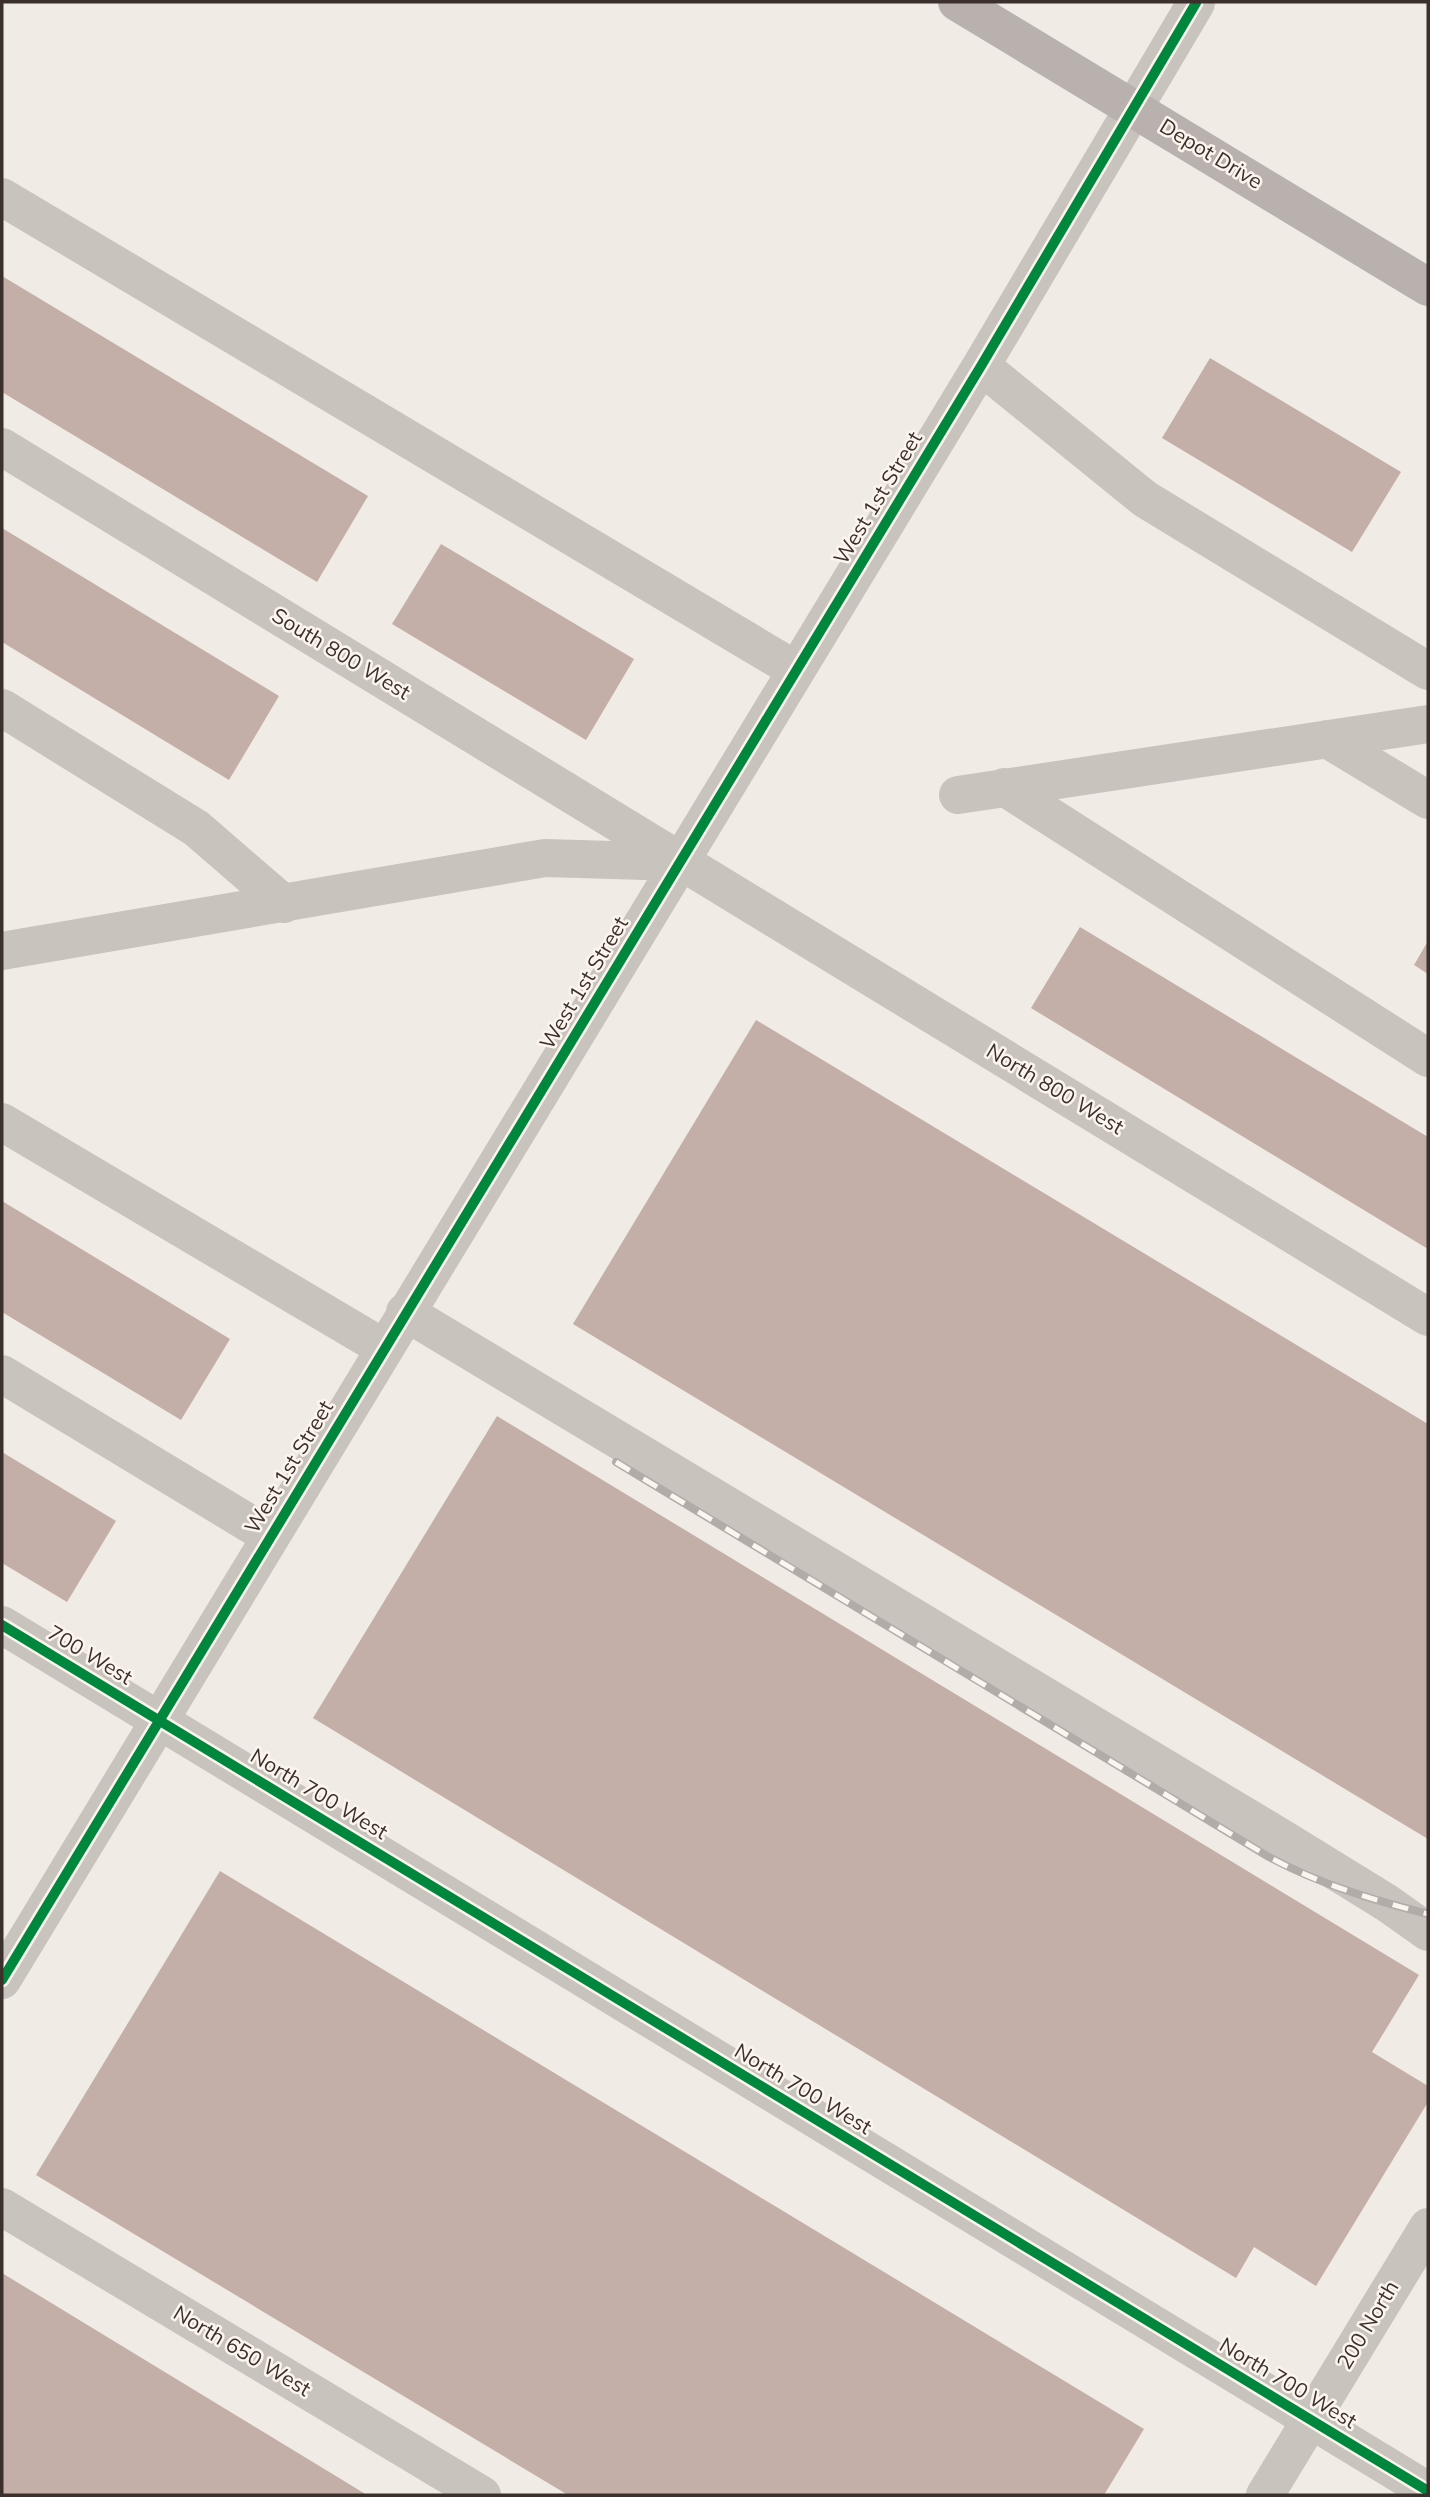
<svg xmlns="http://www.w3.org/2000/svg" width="1430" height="2497" font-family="Mulish,sans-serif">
	<rect width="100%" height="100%" fill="#f0ebe5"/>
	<!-- building -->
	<path fill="#c3afa7" d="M2 276 368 496 317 582 2 392Z
		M1210 358 1401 472 1352 552 1162 438Z
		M2 528 279 696 229 780 2 642Z
		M441 544 634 659 586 740 392 624Z
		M1080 927 1428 1137V1249L1031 1008Z
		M1428 941V974L1414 965Z
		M756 1020 1428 1424V1839L573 1324Z
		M2 1201 230 1339 181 1420 2 1312Z
		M497 1416 1419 1975 1372 2052 1428 2086V2102L1316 2286 1254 2247 1236 2278 313 1718Z
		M2 1452 116 1521 67 1602 2 1563Z
		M220 1871 1144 2429 1104 2495H568L36 2175Z
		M2 2273 367 2495H2Z"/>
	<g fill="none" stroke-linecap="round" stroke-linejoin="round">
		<!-- minor -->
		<path stroke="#c9c3be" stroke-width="38" d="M2 197 796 670
			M981 366 1145 499 1428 671
			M2 447 1428 1317
			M2 708 196 828 284 904
			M1327 739 1428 800
			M1004 787 1428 1058
			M958 795 1428 724
			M2 951 545 858 679 862
			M2 1122 384 1348
			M405 1312 1285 1840 1387 1903 1428 1932
			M2 1374 270 1536
			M2 1625 1428 2491
			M2 1980 981 366 1196 3
			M2 2207 482 2495
			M1265 2495 1428 2227"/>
		<!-- major -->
		<path stroke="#b8b1ad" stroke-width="38" d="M957 2 1428 287"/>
		<!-- rail casing -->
		<g stroke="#b1aca8" stroke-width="8">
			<path id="rail" d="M616 1462 1269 1857C1319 1884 1373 1900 1428 1914"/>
		</g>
		<!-- rail -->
		<use href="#rail" stroke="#fbf5ee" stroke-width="5" stroke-dasharray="16" stroke-linecap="butt"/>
		<!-- cycleway casing -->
		<g stroke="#fbf5ee" stroke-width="15">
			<path id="cycleway" d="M2 1625 1428 2491
				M2 1980 981 366 1196 3"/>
		</g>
		<!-- cycleway -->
		<use href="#cycleway" stroke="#00873e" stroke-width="10"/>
	</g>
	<g text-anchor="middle" stroke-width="5" stroke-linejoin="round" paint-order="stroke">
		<!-- street labels -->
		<g font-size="21" fill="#3b302b" stroke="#fbf5ee">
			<text transform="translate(1211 154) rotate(31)" y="7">Depot Drive</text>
			<text transform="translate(878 498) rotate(-59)" y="7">West 1st Street</text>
			<text transform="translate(341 654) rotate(31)" y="7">South 800 West</text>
			<text transform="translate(584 983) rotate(-59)" y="7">West 1st Street</text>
			<text transform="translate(1055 1089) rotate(31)" y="7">North 800 West</text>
			<text transform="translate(289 1467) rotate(-59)" y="7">West 1st Street</text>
			<text transform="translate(90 1655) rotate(31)" y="7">700 West</text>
			<text transform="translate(319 1794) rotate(31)" y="7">North 700 West</text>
			<text transform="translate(803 2089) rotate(31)" y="7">North 700 West</text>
			<text transform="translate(1368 2325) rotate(-59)" y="7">200 North</text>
			<text transform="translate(242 2351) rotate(31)" y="7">North 650 West</text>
			<text transform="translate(1288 2383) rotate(31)" y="7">North 700 West</text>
		</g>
	</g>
	<!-- border -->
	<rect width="1430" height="2497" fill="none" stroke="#3b302b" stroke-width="7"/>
</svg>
